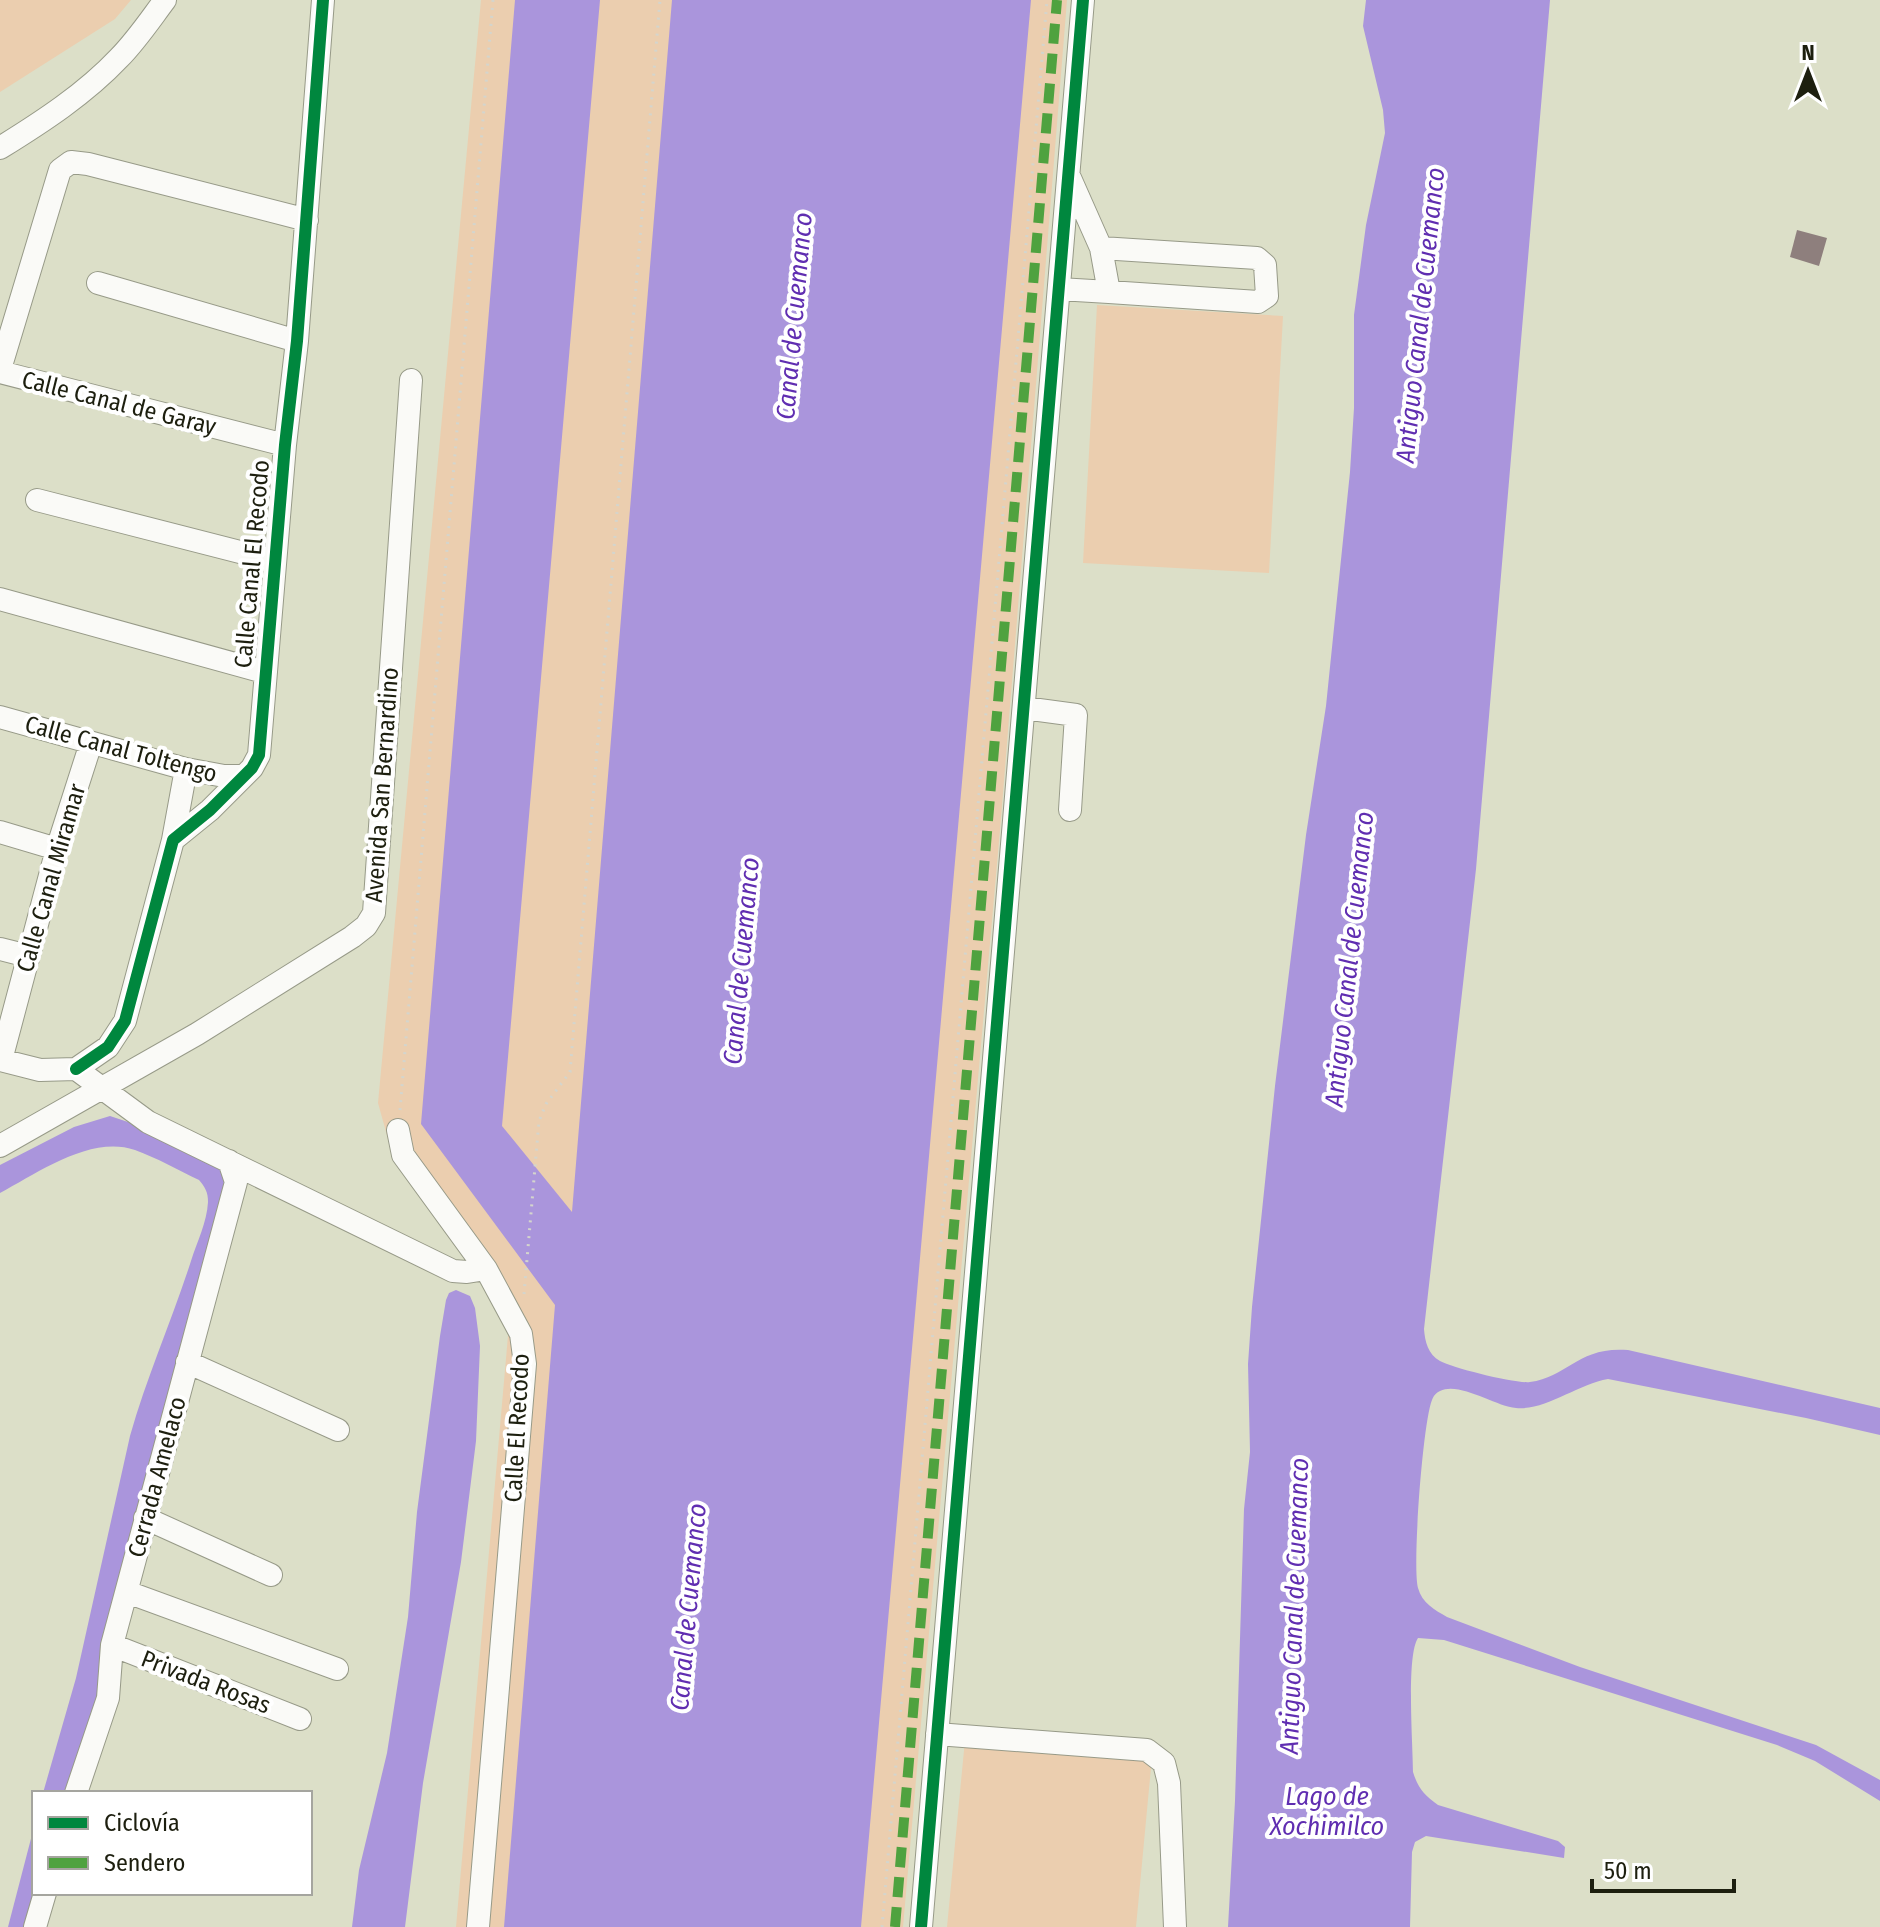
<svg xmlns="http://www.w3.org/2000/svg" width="1880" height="1927" font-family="'Fira Sans Condensed',sans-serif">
	<rect width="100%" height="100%" fill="#dcdfc8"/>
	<!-- green -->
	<path fill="#ebceaf" d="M0 0H131L115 19 0 92Z
		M481 0H1067L1000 830 903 1927H456L510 1313 388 1139 378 1103Z
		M1097 305 1283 316 1269 573 1083 563Z
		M965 1740 1152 1757 1136 1927H947Z"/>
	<!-- water -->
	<path fill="#aa95dc" d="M515 0H600L502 1126 572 1212 672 0H1031L861 1927H504L555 1305 421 1124Z
		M1366 0H1550L1476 869 1424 1329C1425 1342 1428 1354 1440 1361 1453 1368 1516 1384 1530 1382 1568 1377 1578 1346 1628 1350L1880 1408V1435L1806 1418 1608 1379C1578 1384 1545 1411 1516 1408 1495 1406 1459 1381 1440 1391 1436 1393 1434 1395 1432 1400 1423 1421 1412 1566 1418 1588 1422 1603 1435 1610 1447 1617L1580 1667 1816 1745 1880 1780V1801L1815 1761 1777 1745 1444 1640 1418 1638C1406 1656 1413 1745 1413 1772 1418 1788 1424 1795 1438 1805L1558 1841 1565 1847 1564 1858 1426 1836 1415 1842 1412 1852 1410 1927H1228L1235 1801 1244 1509 1250 1452 1248 1364 1252 1307 1275 1086 1306 835 1326 706 1350 472 1354 408V315L1366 225 1385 133 1383 110 1363 26Z
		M110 1116 143 1127 218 1166 224 1174 226 1186 103 1687 69 1793H43L76 1678 130 1436C147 1376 172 1320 191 1261 197 1242 207 1222 208 1202 208 1192 205 1187 199 1180 178 1170 157 1158 135 1150 90 1135 38 1173 0 1193V1165L74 1127Z
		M456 1290 470 1296 475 1308 480 1346 476 1441 461 1562 423 1783 405 1927H352L359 1870 387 1753 408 1617 417 1512 440 1336 446 1300 449 1293Z
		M34 1827V1893L28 1927H8Z"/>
	<!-- building -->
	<path fill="#8e7f7d" d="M1797 230 1827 238 1819 266 1790 257Z"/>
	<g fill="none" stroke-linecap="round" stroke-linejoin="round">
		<!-- minor casing -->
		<g stroke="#979a88" stroke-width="24">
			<path id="minor" d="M0 148C42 122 85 94 119 58 136 41 150 20 165 0
				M1070 178 1101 248 1109 292 1258 302 1267 296 1265 265 1257 258 1101 248
				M98 283 297 341
				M1059 289 1109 292
				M0 369 60 170 71 162 88 164 307 220
				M0 372 285 445
				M37 500 275 561
				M0 599 264 672
				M1024 708 1076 715 1070 810
				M0 717 186 769 224 776H243
				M0 832 57 849
				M173 840 186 769
				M0 949 28 956
				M0 1060 40 1070 76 1069 148 1122 453 1271 467 1272 486 1269
				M1 1060 57 849 91 743
				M76 1069 108 1047 125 1021 173 840 210 810 252 768 259 755 285 445 297 341 323 0
				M398 1130 403 1155 486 1269 521 1334 525 1364 478 1927
				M0 1146 197 1034 352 937 366 926 374 913 411 380
				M187 1362 338 1430
				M145 1518 271 1575
				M127 1592 337 1669
				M112 1645 300 1719
				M937 1734 1147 1750 1164 1763 1169 1783 1175 1927
				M76 1793 108 1698 112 1645 236 1182 229 1161
				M35 1927 45 1893
				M921 1927 1083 0"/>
		</g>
		<!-- path -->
		<path stroke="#d4d5cd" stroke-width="3" stroke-dasharray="2 6" stroke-linecap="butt" d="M400 1110 493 0
			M524 1294 539 1121 546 1104 570 1072 660 0
			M882 1927 1047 0"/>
		<!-- minor -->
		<use href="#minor" stroke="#fafaf7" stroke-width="22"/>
		<!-- quiet -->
		<path stroke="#4fa23f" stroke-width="10" stroke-dasharray="20 10" stroke-linecap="butt" d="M895 1927 1057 0"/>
		<!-- cycleway casing -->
		<g stroke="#fff" stroke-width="17">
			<path id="cycleway" d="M76 1069 108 1047 125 1021 173 840 210 810 252 768 259 755 285 445 297 341 323 0
				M921 1927 1083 0"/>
		</g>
		<!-- cycleway -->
		<use href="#cycleway" stroke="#00873e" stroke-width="12"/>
	</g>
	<g text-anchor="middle" stroke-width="8" stroke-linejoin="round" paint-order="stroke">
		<!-- street labels -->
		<g font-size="24" fill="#1d1f0f" stroke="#fff">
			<text transform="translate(119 403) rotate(14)" y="8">Calle Canal de Garay</text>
			<text transform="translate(252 564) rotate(-85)" y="8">Calle Canal El Recodo</text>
			<text transform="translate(121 749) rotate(15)" y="8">Calle Canal Toltengo</text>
			<text transform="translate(382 785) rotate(-86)" y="8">Avenida San Bernardino</text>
			<text transform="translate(51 878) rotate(-74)" y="8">Calle Canal Miramar</text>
			<text transform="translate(517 1428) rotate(-87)" y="8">Calle El Recodo</text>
			<text transform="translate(157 1477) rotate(-75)" y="8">Cerrada Amelaco</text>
			<text transform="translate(206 1682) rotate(21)" y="8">Privada Rosas</text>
		</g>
		<!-- water labels -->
		<g font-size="26" font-style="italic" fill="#602eb1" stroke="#fff">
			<text transform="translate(1420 315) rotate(-84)" y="9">Antiguo Canal de Cuemanco</text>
			<text transform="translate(794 316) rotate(-85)" y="9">Canal de Cuemanco</text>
			<text transform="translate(1349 959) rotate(-84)" y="9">Antiguo Canal de Cuemanco</text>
			<text transform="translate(741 961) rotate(-85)" y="9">Canal de Cuemanco</text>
			<text transform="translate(1294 1606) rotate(-88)" y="9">Antiguo Canal de Cuemanco</text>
			<text transform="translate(688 1607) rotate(-85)" y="9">Canal de Cuemanco</text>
			<text x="1327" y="1805">Lago de<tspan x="1327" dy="30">Xochimilco</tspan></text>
		</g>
	</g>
	<!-- legend -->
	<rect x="32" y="1791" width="280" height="104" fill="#ffffff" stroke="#a5a59f" stroke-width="2"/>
	<rect x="48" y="1817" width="40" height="12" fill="#00873e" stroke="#a5a59f" stroke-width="2"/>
	<text x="104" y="1831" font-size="24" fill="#1d1f0f">Ciclovía</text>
	<rect x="48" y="1857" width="40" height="12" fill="#4fa23f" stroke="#a5a59f" stroke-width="2"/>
	<text x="104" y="1871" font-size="24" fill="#1d1f0f">Sendero</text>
	<!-- north arrow -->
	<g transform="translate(1808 72)" stroke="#ffffff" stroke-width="6" paint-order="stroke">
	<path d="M0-6L14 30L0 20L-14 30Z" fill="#1d1f0f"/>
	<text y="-12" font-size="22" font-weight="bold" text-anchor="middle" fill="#1d1f0f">N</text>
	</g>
	<!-- scale -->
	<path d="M1592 1879v12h142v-12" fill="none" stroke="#1d1f0f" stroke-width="4"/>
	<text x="1604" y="1879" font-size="24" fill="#1d1f0f" stroke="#ffffff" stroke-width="6" paint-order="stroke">50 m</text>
</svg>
